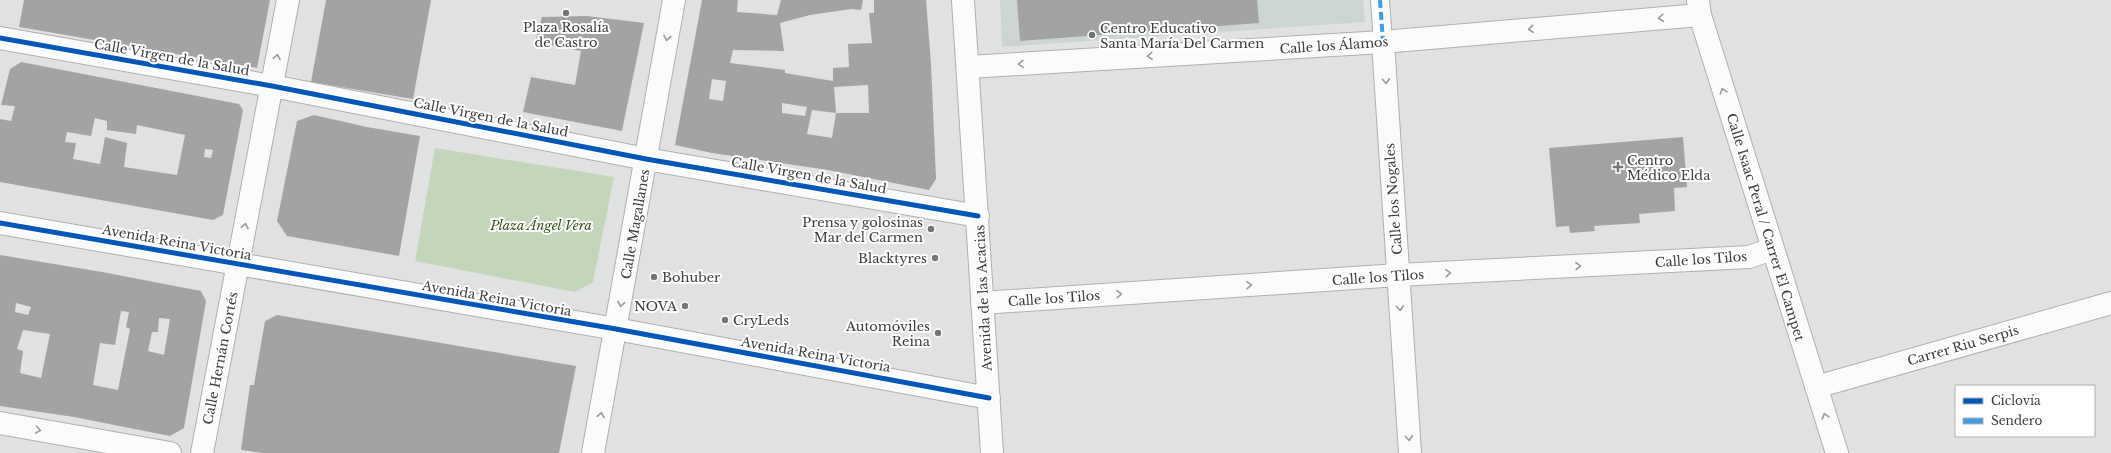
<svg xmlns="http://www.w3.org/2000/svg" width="2111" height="453" font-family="'Libre Baskerville',serif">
	<rect width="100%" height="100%" fill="#e0e2e2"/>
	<!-- built -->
	<path fill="#cdd5d4" d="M1000 0H1363L1365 22 1002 47Z"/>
	<!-- green -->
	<path fill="#c4d6ba" d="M435 148 614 177 593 282 575 292 415 261Z"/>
	<!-- building -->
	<path fill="#a2a4a4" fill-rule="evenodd" d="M24 0H270L257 68 19 27Z
		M326 0H431L413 99 311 82Z
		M702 0H738L737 12 777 15 781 0H863L861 10 851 9 810 15 780 23 784 51 733 50 730 63 785 70V73L833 81V68L849 67 848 44 872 43 869 13H874V0H926L931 64 936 179 929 190 828 170 712 153 675 145ZM712 79 726 81 723 101 709 99ZM868 85 869 113H836L832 138 807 134 812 110 836 113 834 87ZM782 103 807 107 805 116 782 113Z
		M1017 0H1257L1259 23 1020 41Z
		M587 16 644 23 622 131 523 112 531 77 575 85 581 51 535 42 542 17Z
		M21 62 239 104 243 110 223 215 213 220 0 182V119L11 121 15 106 1 105 10 69ZM95 118 107 121V130L136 134 137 125 185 135 177 175 124 167 127 143 105 137 100 164 73 159 76 143 65 142 67 132 91 136ZM205 149 213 150 211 158 204 157Z
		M314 115 367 127 420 136 399 256 287 236 277 221 297 121Z
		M1683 137 1687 187 1674 188 1675 211 1639 214 1640 223 1594 226 1595 231 1570 233 1569 226 1556 227 1549 148Z
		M0 255 102 272 201 291 206 301 184 428 170 436 74 417 0 406ZM16 303 31 307 28 315 15 312ZM121 311 129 312 126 327 130 329 118 390 93 385 100 343 115 345ZM159 318 170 319 164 355 148 351 152 332H158ZM23 330 50 334 41 378 20 373 23 351 17 349Z
		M277 315 576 366 559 453H263L241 450 250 385H254L265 321Z"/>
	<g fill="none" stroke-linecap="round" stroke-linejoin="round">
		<!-- pedestrian casing -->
		<g stroke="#aeb0b0" stroke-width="20">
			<path id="pedestrian" d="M1380 0 1383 42"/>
		</g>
		<!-- minor casing -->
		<g stroke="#aeb0b0" stroke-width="24">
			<path id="minor" d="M1698 1 1700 15 1837 453
				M0 38 272 86 646 159 978 216
				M1383 42 1410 453
				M968 67 1383 42 1700 15
				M982 303 1398 275 1749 257 1772 249
				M1816 387 2111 303
				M0 423 170 453
				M202 453 288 0
				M593 453 674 0"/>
		</g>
		<!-- tertiary casing -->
		<g stroke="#aeb0b0" stroke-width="24">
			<path id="tertiary" d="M963 0 992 453
				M0 223 616 329 989 398"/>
		</g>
		<!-- pedestrian -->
		<use href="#pedestrian" stroke="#fafbfb" stroke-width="18"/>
		<!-- minor -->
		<use href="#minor" stroke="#fafbfb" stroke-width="22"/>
		<!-- tertiary -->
		<use href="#tertiary" stroke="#fafbfb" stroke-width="22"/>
		<!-- quiet -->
		<path stroke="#3f9ee2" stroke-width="4" stroke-dasharray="8 4" stroke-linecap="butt" d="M1380 0 1383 42"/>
		<!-- cycleway casing -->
		<g stroke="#fff" stroke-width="8">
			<path id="cycleway" d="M0 38 272 86 646 159 978 216
				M0 223 616 329 989 398"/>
		</g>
		<!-- cycleway -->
		<use href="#cycleway" stroke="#0057b8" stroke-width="5"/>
	</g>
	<!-- one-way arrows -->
	<defs><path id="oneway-chevron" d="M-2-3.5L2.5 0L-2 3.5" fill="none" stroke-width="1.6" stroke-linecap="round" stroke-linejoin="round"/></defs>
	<g stroke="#9a9c9c">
		<use href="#oneway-chevron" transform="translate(1661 18) rotate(175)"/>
		<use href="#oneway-chevron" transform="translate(1531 29) rotate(175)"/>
		<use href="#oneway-chevron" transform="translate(667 38) rotate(100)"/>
		<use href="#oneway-chevron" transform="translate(1150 56) rotate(177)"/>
		<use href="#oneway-chevron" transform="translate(277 57) rotate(-79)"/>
		<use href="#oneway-chevron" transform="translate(1021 64) rotate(177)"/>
		<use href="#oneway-chevron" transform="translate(1386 81) rotate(86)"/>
		<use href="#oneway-chevron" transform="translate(1723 91) rotate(-107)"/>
		<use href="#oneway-chevron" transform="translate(245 226) rotate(-79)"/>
		<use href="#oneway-chevron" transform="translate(1578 266) rotate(-3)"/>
		<use href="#oneway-chevron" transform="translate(1448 273) rotate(-3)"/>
		<use href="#oneway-chevron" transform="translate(1249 285) rotate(-4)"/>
		<use href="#oneway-chevron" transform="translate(1119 294) rotate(-4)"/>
		<use href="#oneway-chevron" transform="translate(621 304) rotate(100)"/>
		<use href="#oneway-chevron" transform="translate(1400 308) rotate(86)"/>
		<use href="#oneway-chevron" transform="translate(601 415) rotate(-79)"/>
		<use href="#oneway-chevron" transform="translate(1825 416) rotate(-107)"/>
		<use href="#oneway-chevron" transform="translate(38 430) rotate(10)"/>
		<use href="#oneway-chevron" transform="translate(1409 438) rotate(86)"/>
	</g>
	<!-- markers -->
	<g fill="#757776" stroke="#fff" stroke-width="1.5">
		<circle cx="566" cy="13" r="4"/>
		<circle cx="1092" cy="35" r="4"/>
		<path d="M1616 161h4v4h4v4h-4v4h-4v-4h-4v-4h4z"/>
		<circle cx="931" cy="229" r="4"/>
		<circle cx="935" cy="258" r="4"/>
		<circle cx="654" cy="277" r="4"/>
		<circle cx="685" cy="306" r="4"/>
		<circle cx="725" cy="320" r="4"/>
		<circle cx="938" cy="333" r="4"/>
	</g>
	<g text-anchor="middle" stroke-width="4" stroke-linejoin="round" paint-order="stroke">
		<!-- poi labels -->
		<g font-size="13" fill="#3b3d3c" stroke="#fff" text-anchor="start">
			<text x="566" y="32" text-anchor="middle">Plaza Rosalía<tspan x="566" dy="15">de Castro</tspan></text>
			<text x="1100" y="33">Centro Educativo<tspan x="1100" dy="15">Santa María Del Carmen</tspan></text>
			<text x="1627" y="165">Centro<tspan x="1627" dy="15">Médico Elda</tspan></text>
			<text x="923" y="227" text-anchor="end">Prensa y golosinas<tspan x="923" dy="15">Mar del Carmen</tspan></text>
			<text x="927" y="263" text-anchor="end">Blacktyres</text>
			<text x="662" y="282">Bohuber</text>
			<text x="677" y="311" text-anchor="end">NOVA</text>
			<text x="733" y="325">CryLeds</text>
			<text x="930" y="331" text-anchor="end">Automóviles<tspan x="930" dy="15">Reina</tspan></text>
		</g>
		<!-- street labels -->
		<g font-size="13" fill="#3b3d3c" stroke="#fff">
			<text transform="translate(1334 45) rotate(-4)" y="5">Calle los Álamos</text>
			<text transform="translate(172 57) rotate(10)" y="5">Calle Virgen de la Salud</text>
			<text transform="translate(491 117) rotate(11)" y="5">Calle Virgen de la Salud</text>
			<text transform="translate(809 175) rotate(10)" y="5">Calle Virgen de la Salud</text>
			<text transform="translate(1393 199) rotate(-94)" y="5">Calle los Nogales</text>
			<text transform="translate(635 224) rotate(-80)" y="5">Calle Magallanes</text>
			<text transform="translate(1766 227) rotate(73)" y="5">Calle Isaac Peral / Carrer El Campet</text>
			<text transform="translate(177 242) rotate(10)" y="5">Avenida Reina Victoria</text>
			<text transform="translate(1701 259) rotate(-4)" y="5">Calle los Tilos</text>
			<text transform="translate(1378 277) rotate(-4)" y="5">Calle los Tilos</text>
			<text transform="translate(497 298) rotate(10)" y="5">Avenida Reina Victoria</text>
			<text transform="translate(983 298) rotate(-93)" y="5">Avenida de las Acacias</text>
			<text transform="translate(1054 298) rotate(-4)" y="5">Calle los Tilos</text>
			<text transform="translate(1963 345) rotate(-16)" y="5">Carrer Riu Serpis</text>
			<text transform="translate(816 354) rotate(10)" y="5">Avenida Reina Victoria</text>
			<text transform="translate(220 358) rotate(-79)" y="5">Calle Hernán Cortés</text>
		</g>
		<!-- park labels -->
		<g font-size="13" font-style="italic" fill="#335216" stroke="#fff">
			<text x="541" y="230">Plaza Ángel Vera</text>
		</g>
	</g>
	<!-- legend -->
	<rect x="1955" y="385" width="140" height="52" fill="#ffffff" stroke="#b1b1b1"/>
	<rect x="1963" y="398" width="20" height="6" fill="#0057b8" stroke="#b1b1b1"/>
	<text x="1991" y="405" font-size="12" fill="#3b3d3c">Ciclovía</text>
	<rect x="1963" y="418" width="20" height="6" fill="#3f9ee2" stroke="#b1b1b1"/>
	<text x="1991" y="425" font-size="12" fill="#3b3d3c">Sendero</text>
</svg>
